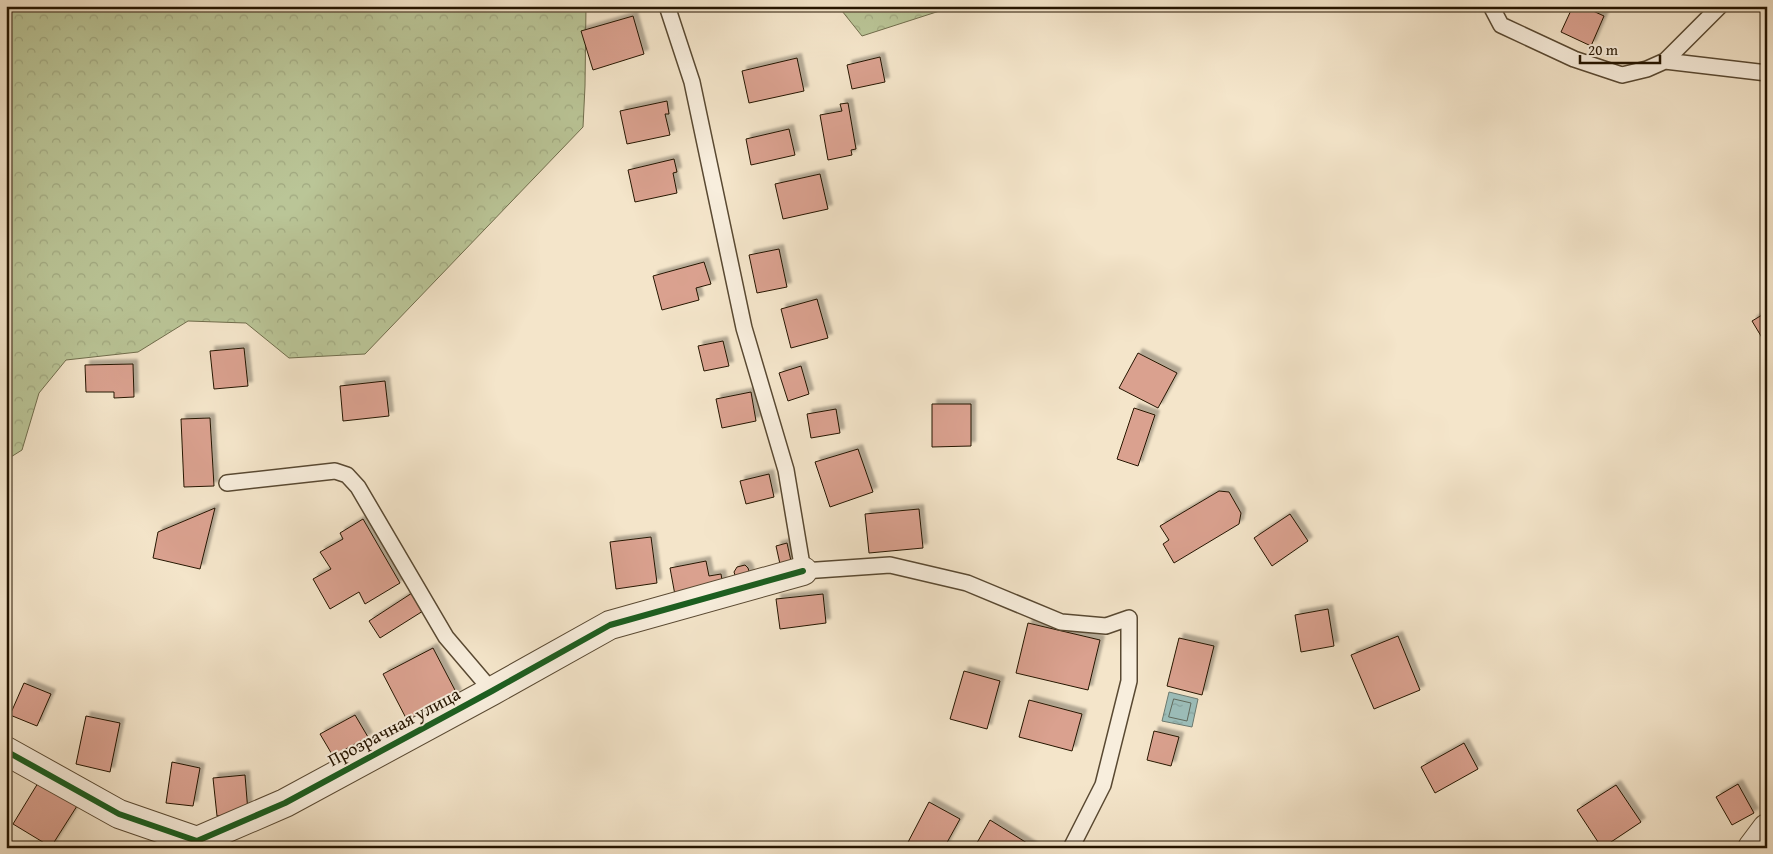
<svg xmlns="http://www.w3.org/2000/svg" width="1773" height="854" font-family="'Gentium Book Plus',serif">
	<defs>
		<pattern id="forest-crowns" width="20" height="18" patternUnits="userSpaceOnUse" patternTransform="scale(1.25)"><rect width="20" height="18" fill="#bac597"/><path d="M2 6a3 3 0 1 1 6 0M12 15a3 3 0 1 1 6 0" fill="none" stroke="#a0a880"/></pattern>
		<pattern id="water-ripples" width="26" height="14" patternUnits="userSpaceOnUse" patternTransform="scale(1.25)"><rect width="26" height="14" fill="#9cbeba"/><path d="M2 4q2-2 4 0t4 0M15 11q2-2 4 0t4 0" fill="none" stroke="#86a29e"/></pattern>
		<filter id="shadow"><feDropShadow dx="4.5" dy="-4.5" stdDeviation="1" flood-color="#0004"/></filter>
	</defs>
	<rect width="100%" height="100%" fill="#f4e5ca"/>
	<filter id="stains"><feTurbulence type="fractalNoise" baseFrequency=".004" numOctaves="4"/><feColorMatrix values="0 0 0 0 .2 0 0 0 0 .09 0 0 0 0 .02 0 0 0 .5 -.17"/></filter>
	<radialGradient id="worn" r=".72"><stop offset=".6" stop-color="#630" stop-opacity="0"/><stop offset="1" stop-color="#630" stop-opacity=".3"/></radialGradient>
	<!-- forest -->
	<path fill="url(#forest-crowns)" stroke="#706d4c" d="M6 6H586L585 86 583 127 365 354 289 358 246 323 188 321 138 352 66 360 39 393 22 450 6 460Z
		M838 6H955L862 36Z"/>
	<!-- water -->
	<path fill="url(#water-ripples)" stroke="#6c7a70" d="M1169 692 1198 699 1192 727 1162 721Z"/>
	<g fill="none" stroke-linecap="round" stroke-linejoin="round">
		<!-- shore -->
		<path stroke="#606a5d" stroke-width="1" d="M1174 699 1191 703 1187 721 1169 717Z"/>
	</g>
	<!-- building -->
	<path fill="#daa18f" stroke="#251500" filter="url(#shadow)" d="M1573 6H1582L1604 16 1591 46 1561 32Z
		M633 16 644 54 593 70 581 31Z
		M880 57 885 82 852 89 847 65Z
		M797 58 804 91 749 103 742 71Z
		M667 101 669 114H665L670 135 627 144 620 111Z
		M848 103 856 149 851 150 852 155 828 160 820 115 842 111 840 104Z
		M789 129 795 155 751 165 746 139Z
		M674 159 677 172 673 173 677 193 635 202 628 170Z
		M820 174 828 209 783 219 775 184Z
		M779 249 787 287 757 293 749 255Z
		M704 262 711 284 696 288 699 300 662 310 653 276Z
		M817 299 828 338 791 348 781 309Z
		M1767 312V346L1752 321Z
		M723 341 729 366 704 371 698 346Z
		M244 348 248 386 214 389 210 351Z
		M1138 353 1177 373 1158 408 1119 388Z
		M133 364 134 397 114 398V392H86L85 365Z
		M801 366 809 394 788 401 779 373Z
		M385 381 389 416 343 421 340 386Z
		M751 392 756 421 722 428 716 399Z
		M932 404H971V446L932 447Z
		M1134 408 1155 415 1138 466 1117 459Z
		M836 409 840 433 811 438 807 414Z
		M210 418 214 486 184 487 181 419Z
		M858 449 873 492 830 507 815 462Z
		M769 474 774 497 746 504 740 481Z
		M1219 491 1229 492 1241 513 1239 524 1174 563 1163 544 1169 540 1160 526Z
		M215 508 200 569 153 558 158 532Z
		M919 509 923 548 869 553 865 514Z
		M1290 514 1308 541 1272 566 1254 538Z
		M363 519 400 583 365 604 359 592 330 609 313 579 331 569 320 552 343 539 340 533Z
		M651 537 657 583 616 589 610 542Z
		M787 543 791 561 780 564 776 546Z
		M706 561 709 576 721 574 723 586 675 595 670 568Z
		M745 565 748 568 751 578 737 581 734 572 737 567Z
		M412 593 423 611 380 638 369 621Z
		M823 594 826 623 780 629 776 599Z
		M1328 609 1334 646 1301 652 1295 615Z
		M1028 623 1100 640 1088 690 1016 673Z
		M1398 636 1420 690 1374 709 1351 655Z
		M1179 638 1214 646 1202 695 1167 686Z
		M433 648 457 694 407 720 383 674Z
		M964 671 1000 681 987 729 950 719Z
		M24 683 51 694 37 726 10 715Z
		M1029 700 1082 714 1072 751 1019 737Z
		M355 715 368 737 333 756 320 734Z
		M86 716 120 723 110 772 76 764Z
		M1154 731 1179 737 1171 766 1147 760Z
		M1464 743 1478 769 1435 793 1421 767Z
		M172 762 200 768 193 806 166 803Z
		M245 775 248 812 217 816 213 778Z
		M38 783 77 806 51 847 13 824Z
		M1738 784 1754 813 1732 825 1716 797Z
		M1616 785 1641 822 1602 848 1577 810Z
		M929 802 960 819 944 848H909L906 846Z
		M990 820 1035 848H974Z"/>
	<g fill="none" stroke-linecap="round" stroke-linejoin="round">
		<!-- lane casing -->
		<g stroke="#594932" stroke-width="18">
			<path id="lane" d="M667 6 692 82 744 328 786 470 803 571 890 565 967 583 1061 622 1106 626 1129 618V681L1103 785 1071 848
				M1491 6 1501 25 1574 59 1622 75 1647 69 1665 61 1767 73
				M1665 61 1720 6
				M227 483 335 471 347 475 358 487 446 637 492 691"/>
		</g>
		<!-- street casing -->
		<g stroke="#594932" stroke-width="30">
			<path id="street" d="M6 751 119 814 197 841 285 803 492 691 610 625 803 571
				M1752 848 1767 828"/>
		</g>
		<!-- lane -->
		<use href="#lane" stroke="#f8eedd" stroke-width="15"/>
		<!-- street -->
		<use href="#street" stroke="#f8eedd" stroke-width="28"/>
		<!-- cycleway casing -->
		<g stroke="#f8eedd" stroke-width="9">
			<path id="cycleway" d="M6 751 119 814 197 841 285 803 492 691 610 625 803 571"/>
		</g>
		<!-- cycleway -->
		<use href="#cycleway" stroke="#1b5e20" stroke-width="6"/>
	</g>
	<g text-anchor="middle" stroke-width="4" stroke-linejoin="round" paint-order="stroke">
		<!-- street labels -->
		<g font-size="18" fill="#251500" stroke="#f8eedd">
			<text transform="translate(394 727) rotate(-28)" y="6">Прозрачная улица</text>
		</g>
	</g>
	<!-- margin -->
	<rect width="1773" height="854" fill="none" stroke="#f4e5ca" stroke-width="25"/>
	<rect x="8" y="8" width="1758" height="839" fill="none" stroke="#251500" stroke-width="2.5"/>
	<rect x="12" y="12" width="1748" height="829" fill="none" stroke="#251500"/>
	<!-- scale -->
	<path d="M1580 55v8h80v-8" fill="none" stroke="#251500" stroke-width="2.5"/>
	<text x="1588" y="55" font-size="15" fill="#251500" stroke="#f8eedd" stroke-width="4" paint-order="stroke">20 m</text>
	<rect width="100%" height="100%" filter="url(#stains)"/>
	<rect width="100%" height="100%" fill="url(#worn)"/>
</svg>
